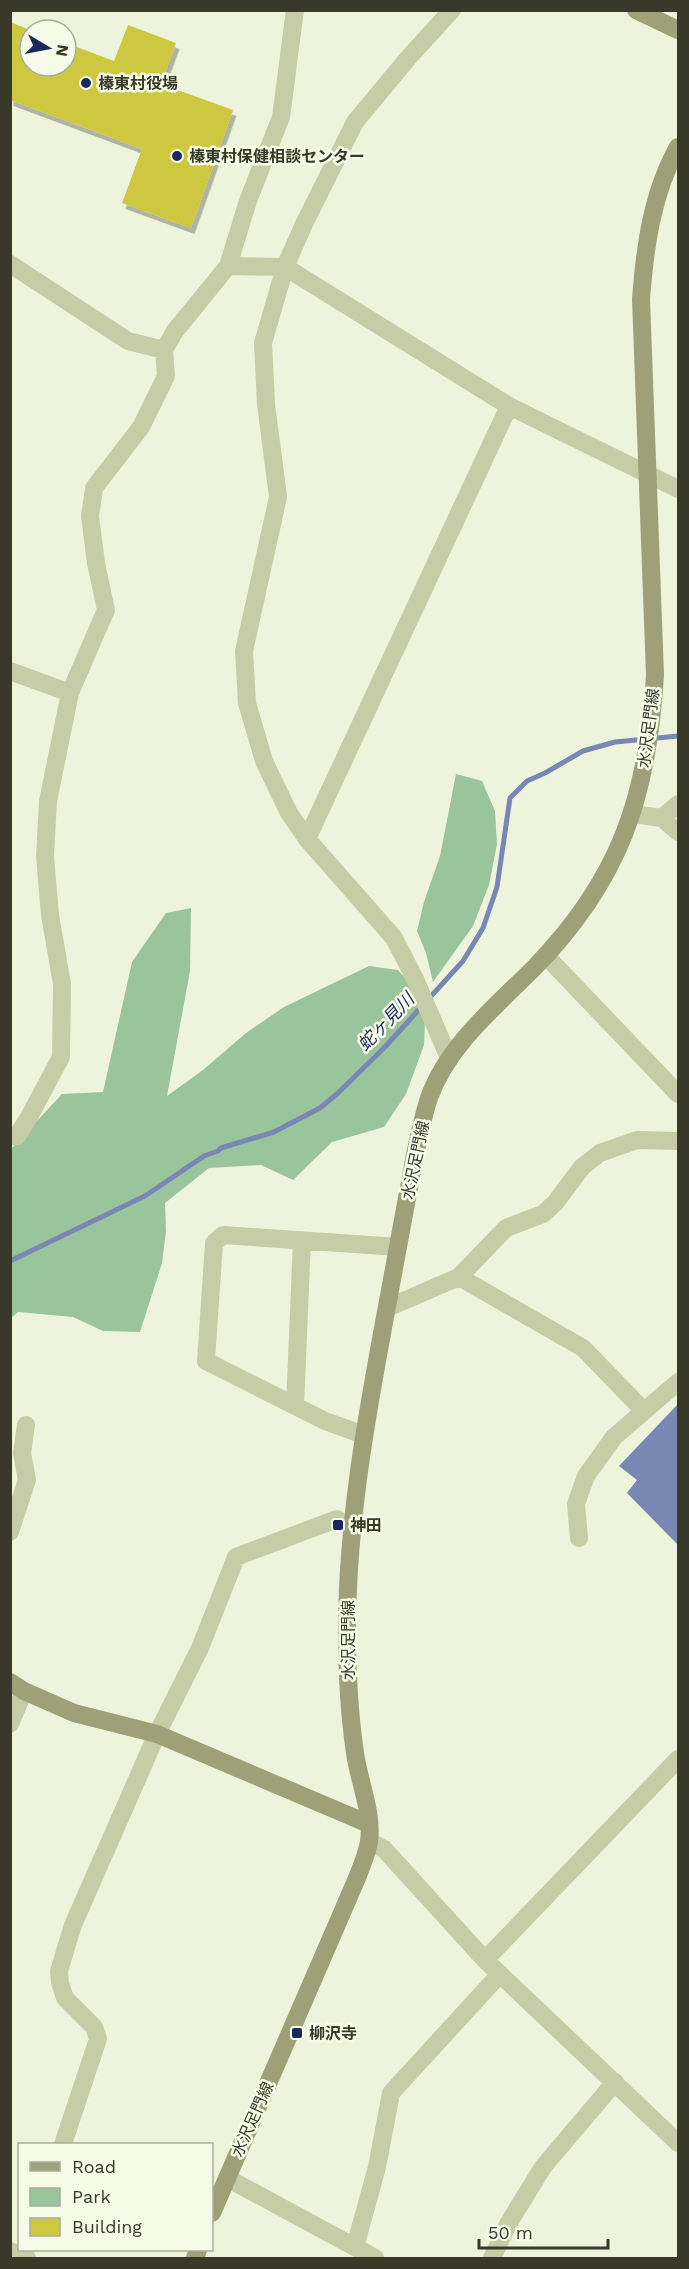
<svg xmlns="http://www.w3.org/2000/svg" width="689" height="2269" font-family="'Work Sans','Noto Sans JP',sans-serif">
	<defs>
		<filter id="shadow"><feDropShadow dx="3.5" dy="6" stdDeviation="0" flood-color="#0004"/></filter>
	</defs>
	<rect width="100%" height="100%" fill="#eef4dc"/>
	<!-- green -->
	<path fill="#9ac49c" d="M456 774 482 781 495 811 497 844 489 885 473 926 433 982 426 953 417 931 424 902 440 856Z
		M191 908 190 971 167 1096 203 1070 246 1033 284 1007 369 966 398 970 411 985 425 1021 424 1045 406 1094 384 1127 332 1142 293 1180 261 1165 209 1168 165 1203 166 1231 162 1263 140 1332 103 1331 73 1317 18 1312 11 1318V1149L62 1094 103 1092 132 962 166 913Z"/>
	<!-- water -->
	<path fill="#7887b3" d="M678 1404V1545L627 1493 637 1480 619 1466Z"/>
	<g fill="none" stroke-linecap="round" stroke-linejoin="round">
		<!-- stream -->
		<path stroke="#7887b3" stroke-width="5" d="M10 1261 145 1196 204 1156 218 1151 221 1148 274 1132 320 1108 338 1093 385 1047 463 961 483 928 497 887 510 798 527 781 545 773 583 751 615 742 678 736"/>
	</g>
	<!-- building -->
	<path fill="#cec73f" filter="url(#shadow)" d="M10 22 30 30V66H66V43L114 61 128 25 176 43 161 84 233 110 191 228 122 203 142 149 10 100Z"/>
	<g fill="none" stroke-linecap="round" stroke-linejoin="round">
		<!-- street -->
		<path stroke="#c6cda6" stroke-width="18" d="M10 264 128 341 164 350 175 331 228 266 248 201 281 117 295 10
			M228 266 285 267 509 406 678 489
			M10 671 70 693
			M633 814 662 818 678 832
			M662 818 678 804
			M307 839 509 406
			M546 956 678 1094
			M449 1058 415 979 394 938 307 839 289 813 264 761 247 703 244 651 278 497 266 404 263 343 285 267 304 224 355 122 409 57 452 10
			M10 1136H17L29 1117 61 1057 62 984 50 915 45 856 48 801 70 693 106 610 96 563 90 516 94 488 141 427 166 376 164 350
			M459 1277 583 1348 644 1411
			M387 1308 459 1277 506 1228 543 1214 555 1203 582 1167 600 1153 637 1140 678 1141
			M295 1406 302 1240
			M364 1435 325 1421 206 1361 214 1243 223 1235 398 1247
			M10 1532 27 1480 22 1453 26 1425
			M579 1538 576 1504 586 1476 614 1437 678 1382
			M10 1724 24 1691
			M369 1841 384 1849 485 1960 678 2143
			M485 1960 678 1759
			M63 2144 98 2039 94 2027 65 1998 60 1983 59 1971 73 1925 157 1734 200 1648 236 1557 337 1519
			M227 2178 375 2258
			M355 2247 377 2167 391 2093 500 1974
			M10 2251 27 2258
			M492 2258 508 2224 543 2167 615 2082"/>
		<!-- secondary -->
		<path stroke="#9ea178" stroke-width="18" d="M636 10 678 30
			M10 1682 24 1691 74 1713 157 1734 369 1824
			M212 2213 354 1885C360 1871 366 1857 369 1842 373 1812 359 1782 355 1753 349 1712 347 1671 347 1630 347 1506 373 1384 395 1263 402 1227 408 1191 415 1155 419 1136 423 1116 429 1098 448 1045 496 1006 534 968 620 880 648 796 655 675L641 299C645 247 652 193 678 147
			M195 2258 198 2250"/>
	</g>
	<!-- markers -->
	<g fill="#1a295d" stroke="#f6fbe8" stroke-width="2">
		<circle cx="86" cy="83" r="6"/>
		<circle cx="177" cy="156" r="6"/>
		<rect x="332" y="1519" width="12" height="12" rx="3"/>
		<rect x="291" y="2027" width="12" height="12" rx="3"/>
	</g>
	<g text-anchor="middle" stroke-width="5" stroke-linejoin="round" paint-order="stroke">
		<!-- poi labels -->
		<g font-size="16" font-weight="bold" fill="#383928" stroke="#f6fbe8" text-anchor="start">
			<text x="98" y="89">榛東村役場</text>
			<text x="189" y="162">榛東村保健相談センター</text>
			<text x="350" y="1531">神田</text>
			<text x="309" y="2039">柳沢寺</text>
		</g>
		<!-- street labels -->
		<g font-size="16" fill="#383928" stroke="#f6fbe8">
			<text transform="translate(648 728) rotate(-83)" y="6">水沢足門線</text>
			<text transform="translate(415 1160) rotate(-78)" y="6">水沢足門線</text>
			<text transform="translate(348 1640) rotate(-90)" y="6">水沢足門線</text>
			<text transform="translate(252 2119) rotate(-66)" y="6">水沢足門線</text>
		</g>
		<!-- water labels -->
		<g font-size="18" font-style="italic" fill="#1a295d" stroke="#f6fbe8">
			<text transform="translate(386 1022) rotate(-46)" y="6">蛇ヶ見川</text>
		</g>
	</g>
	<!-- border -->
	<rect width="689" height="2269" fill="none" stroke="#383928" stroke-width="24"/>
	<!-- legend -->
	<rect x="18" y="2143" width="195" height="108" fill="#f6fbe8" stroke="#aaad9b" stroke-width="1.5"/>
	<rect x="30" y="2162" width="30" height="9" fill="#9ea178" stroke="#aaad9b" stroke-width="1.5"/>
	<text x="72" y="2173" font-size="18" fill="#383928">Road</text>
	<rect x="30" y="2188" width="30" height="18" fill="#9ac49c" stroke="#aaad9b" stroke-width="1.5"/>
	<text x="72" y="2203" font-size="18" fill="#383928">Park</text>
	<rect x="30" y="2218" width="30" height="18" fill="#cec73f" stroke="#aaad9b" stroke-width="1.5"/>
	<text x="72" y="2233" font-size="18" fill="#383928">Building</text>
	<!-- north arrow -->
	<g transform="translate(48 48) rotate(100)"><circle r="28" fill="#f6fbe8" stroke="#aaad9b" stroke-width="1.5"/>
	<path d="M0-4.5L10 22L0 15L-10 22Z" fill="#1a295d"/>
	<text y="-9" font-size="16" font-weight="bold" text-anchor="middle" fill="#383928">N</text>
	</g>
	<!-- scale -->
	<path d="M479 2239v9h129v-9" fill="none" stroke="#383928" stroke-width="3"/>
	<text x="488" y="2239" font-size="18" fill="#383928" stroke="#f6fbe8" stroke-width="4.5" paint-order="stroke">50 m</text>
</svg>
